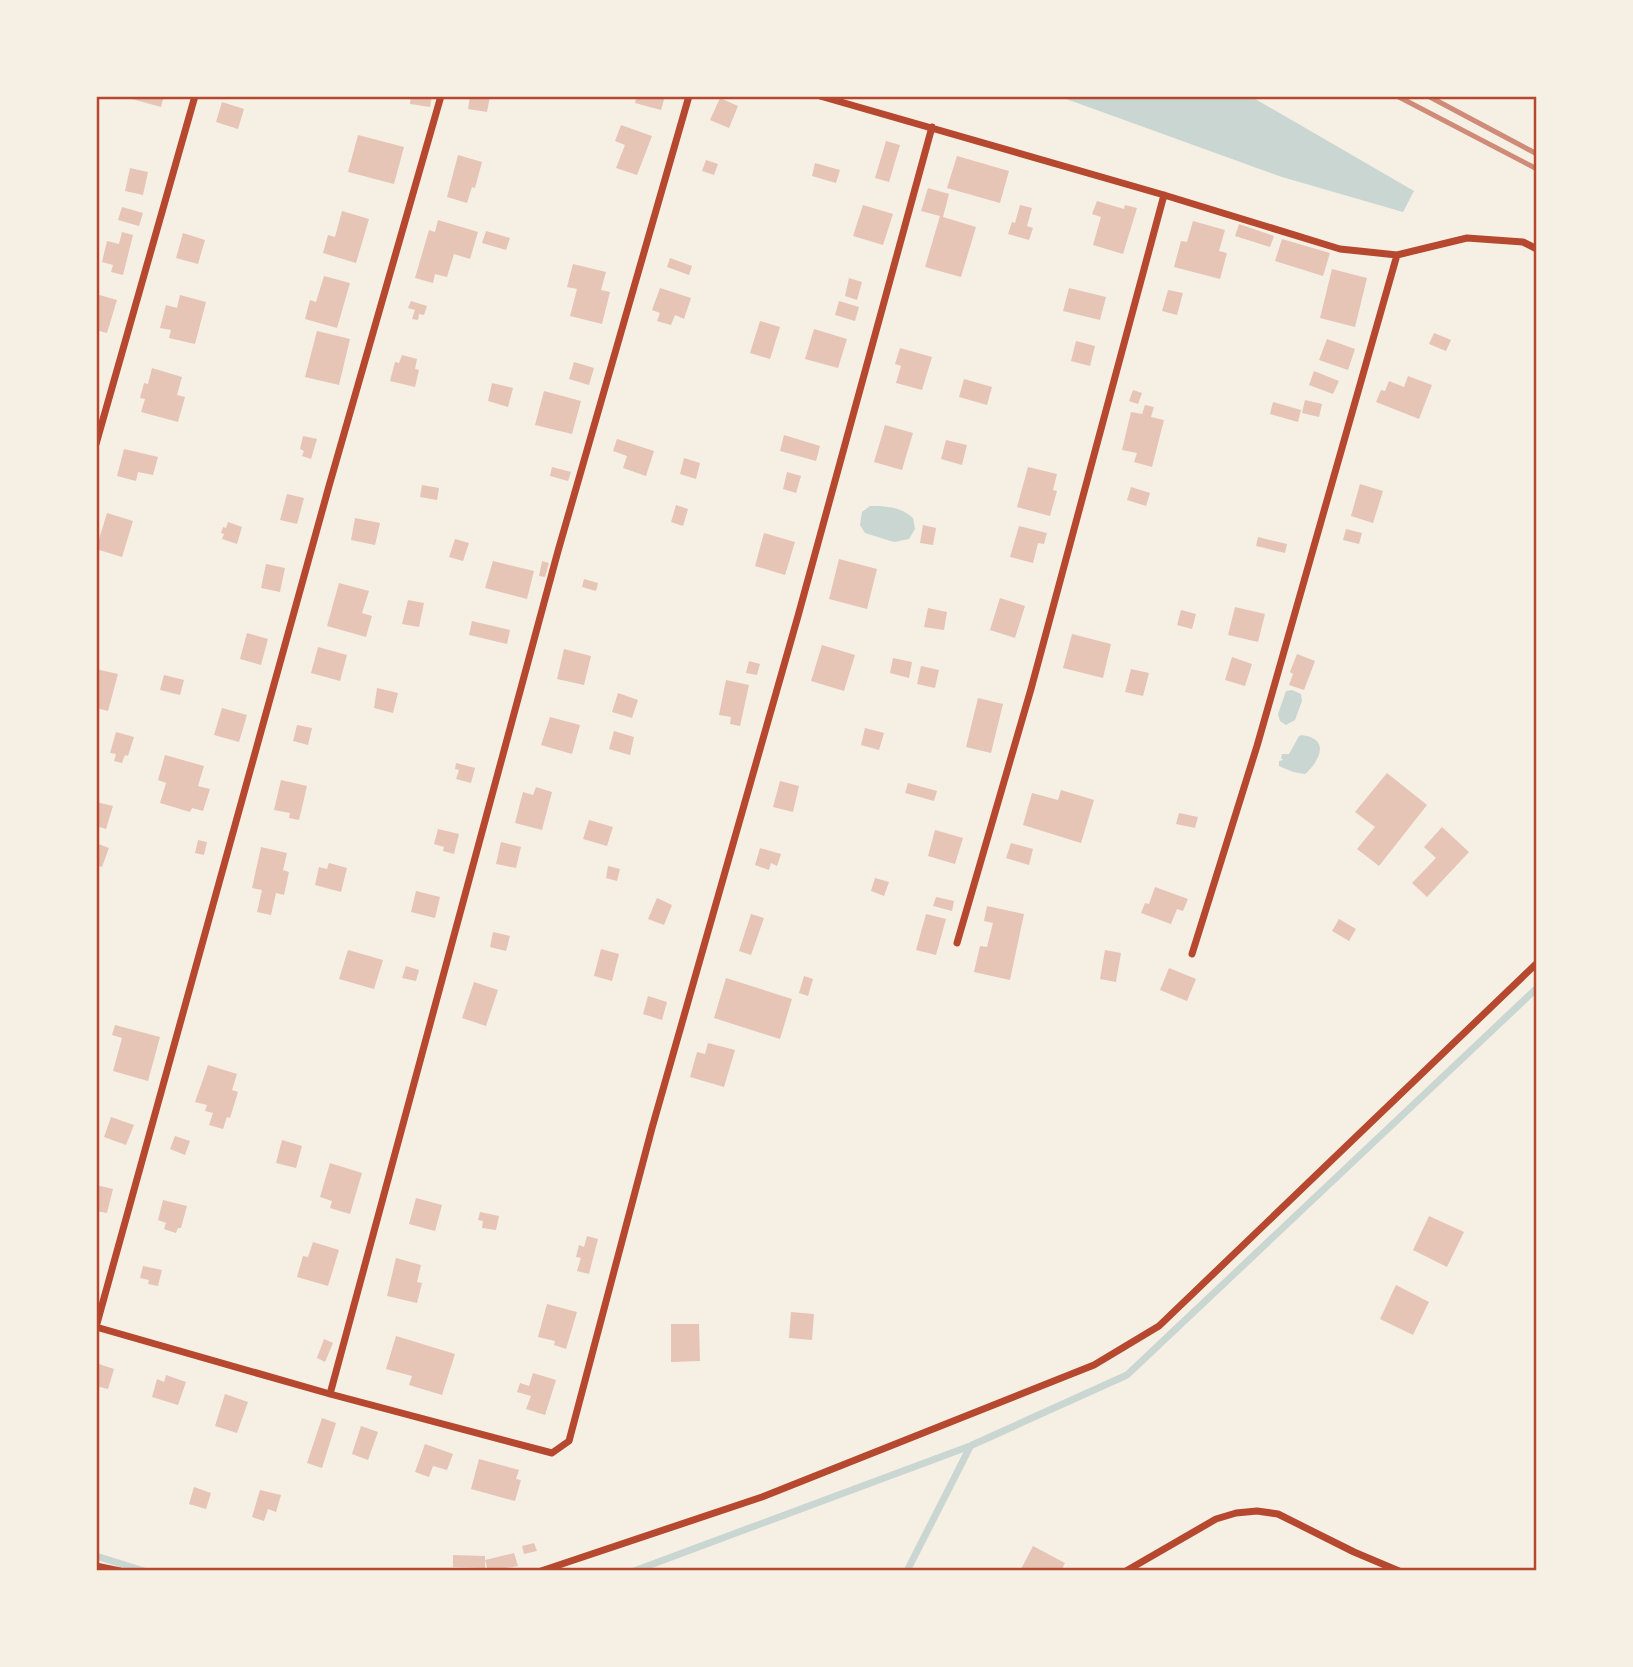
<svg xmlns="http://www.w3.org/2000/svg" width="1633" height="1667" font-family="'Titillium Web',sans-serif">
	<rect width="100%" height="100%" fill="#f6efe4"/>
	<!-- water -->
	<path fill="#c9d6d2" d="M1058 96H1250L1414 191 1403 212 1282 177Z
		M870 506C886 506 901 507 913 518L915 529 909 539 894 542 865 533 860 525 862 512Z
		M1292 690 1301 694 1302 701 1295 720 1286 725 1280 721 1278 714 1286 691Z
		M1302 735C1306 736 1310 736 1314 739 1328 747 1314 767 1305 774L1293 772 1279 766V761L1283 760 1281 758 1282 754H1289L1299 736Z"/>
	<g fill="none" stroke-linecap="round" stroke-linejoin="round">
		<!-- stream -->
		<path stroke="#c9d6d2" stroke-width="7" d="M96 1556 144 1571
			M634 1571 970 1446 1127 1375 1537 988
			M907 1571 970 1447"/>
	</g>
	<!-- building -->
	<path fill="#e6c5b7" d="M133 96H164L161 107 132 99Z
		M411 96H432L430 107 410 104Z
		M470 96H490L487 112 468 109Z
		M637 96H665L661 110 635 103Z
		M720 98 738 106 729 128 710 120Z
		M222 102 244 109 238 129 216 122Z
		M621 125 652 136 637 175 616 168 625 145 615 141Z
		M358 135 404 147 394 184 348 172Z
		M886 141 900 145 889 182 875 178Z
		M458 155 482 162 475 188 472 187 467 203 447 197Z
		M957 156 1009 171 1000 203 947 188Z
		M706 160 718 164 714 175 702 171Z
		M815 163 840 170 836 183 812 176Z
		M130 168 148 172 143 195 125 191Z
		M928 188 949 194 943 217 976 227 961 277 925 267 940 216 921 211Z
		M1097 201 1124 209 1125 205 1137 208 1123 254 1093 245 1101 217 1092 214Z
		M863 205 893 214 883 245 853 236Z
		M1020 205 1032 208 1027 226 1033 228 1029 240 1008 234 1012 222 1015 223Z
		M122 207 143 213 139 226 118 220Z
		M342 211 369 219 356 263 323 253 328 235 335 237Z
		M438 220 478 232 470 259 454 254 447 277 435 274 433 283 415 278 429 230 435 232Z
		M1193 221 1225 230 1219 251 1227 253 1220 279 1174 267 1181 241 1187 242Z
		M1239 224 1274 236 1270 247 1235 236Z
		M486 231 510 238 506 250 482 243Z
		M122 232 133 235 123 275 111 272 113 265 102 262 107 241 119 244Z
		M183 233 205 240 198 264 176 258Z
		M1282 239 1330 253 1323 276 1275 261Z
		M670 258 692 266 689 275 667 267Z
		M573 264 606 272 601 290 610 292 602 324 570 316 577 289 567 287Z
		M1332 269 1367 278 1355 327 1320 318Z
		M324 276 350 283 337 328 305 319 310 300 316 302Z
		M849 278 862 282 857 300 845 296Z
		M660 288 691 298 684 319 675 315 671 325 657 321 660 313 652 310Z
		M1069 288 1106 297 1100 320 1063 311Z
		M1168 290 1183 293 1177 315 1162 311Z
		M96 294 117 300 107 333 96 330Z
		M180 295 206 302 195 344 169 338 171 330 160 328 166 305 177 308Z
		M411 301 427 306 424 315 419 314 418 320 412 319 415 310 408 308Z
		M839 301 859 307 855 321 835 315Z
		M760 321 780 327 770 359 750 353Z
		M814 329 847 339 838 368 805 359Z
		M317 331 350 339 339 385 305 377Z
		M1434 333 1451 340 1446 351 1429 344Z
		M1327 339 1355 349 1348 370 1319 360Z
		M1076 341 1095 346 1090 366 1071 361Z
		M900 348 932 357 922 390 896 383 901 366 895 364Z
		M402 355 417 359 415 369 419 370 415 387 390 381 395 362 399 363Z
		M574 362 594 368 589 385 569 379Z
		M152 368 182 377 177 395 185 397 178 422 141 412 145 399 140 398 144 383 148 384Z
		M1314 371 1339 381 1333 394 1309 385Z
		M1408 376 1432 385 1419 419 1376 402 1381 390 1385 391 1389 381 1404 387Z
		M964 379 992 387 987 405 959 397Z
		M492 383 513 388 508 407 488 401Z
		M1133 390 1142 393 1138 404 1129 401Z
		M544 391 581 401 572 434 535 425Z
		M1305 400 1322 404 1319 417 1302 413Z
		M1273 402 1301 410 1298 422 1270 414Z
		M1145 405 1154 407 1151 417 1164 420 1152 467 1134 462 1137 453 1122 450 1131 412 1142 414Z
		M885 425 913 433 902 470 874 462Z
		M784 435 820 446 816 461 780 451Z
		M303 436 317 439 311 459 302 456 304 451 300 449Z
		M617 439 654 451 646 476 623 468 627 456 613 451Z
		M946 440 967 445 962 465 941 459Z
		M124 449 158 457 153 475 138 472 136 481 117 476Z
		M684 458 700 463 696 479 680 474Z
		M552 467 571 472 568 481 550 476Z
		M1028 467 1057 474 1053 490 1057 491 1050 516 1017 507Z
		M787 472 801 476 796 493 783 489Z
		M1360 484 1383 491 1373 523 1351 516Z
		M422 485 439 488 437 500 420 497Z
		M1131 487 1150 493 1146 506 1127 500Z
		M287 494 304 498 297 524 280 520Z
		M676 505 688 509 683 526 671 522Z
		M107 513 133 521 122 557 96 549Z
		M355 518 380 523 375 545 351 540Z
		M228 522 242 527 237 544 222 539 224 534 221 533 223 527 226 528Z
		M923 525 936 528 933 545 920 543Z
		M1019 526 1047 533 1044 544 1038 543 1033 563 1010 557Z
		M1346 529 1362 533 1359 544 1343 540Z
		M764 533 795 542 785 575 755 566Z
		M1258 537 1287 544 1285 553 1256 546Z
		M455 539 469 543 463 561 449 557Z
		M839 559 877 569 867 609 829 599Z
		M493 561 534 571 527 599 485 588Z
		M542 561 549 563 545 577 539 576Z
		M266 564 285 568 280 592 261 588Z
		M584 579 598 583 596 591 582 587Z
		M339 583 369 591 362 613 372 616 366 637 327 626Z
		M1000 598 1025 606 1015 638 990 630Z
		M408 600 424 603 419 627 402 624Z
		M1235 607 1265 614 1258 642 1228 635Z
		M928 608 947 612 944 630 924 627Z
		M1181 610 1196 614 1192 629 1177 625Z
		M472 621 510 630 507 644 469 635Z
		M247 633 268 639 261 665 240 659Z
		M1072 634 1111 644 1103 678 1063 668Z
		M822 645 855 655 844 691 811 681Z
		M318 647 347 655 340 681 311 673Z
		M564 649 591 656 584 685 557 679Z
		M1297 654 1315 661 1304 690 1289 685 1293 674 1290 672Z
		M1232 657 1252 664 1245 686 1225 680Z
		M893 658 912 662 909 678 890 673Z
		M749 661 760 664 757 675 746 673Z
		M921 666 939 670 935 688 917 684Z
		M96 669 118 674 108 711 96 708Z
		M1131 669 1149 673 1143 696 1125 692Z
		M164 675 184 680 180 695 160 690Z
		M726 680 749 685 740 726 730 724 731 717 719 715Z
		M377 688 398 693 393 713 374 708Z
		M618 693 638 700 632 718 612 712Z
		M978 698 1003 704 991 753 966 747Z
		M222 708 247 715 239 742 214 735Z
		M550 717 580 725 572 754 541 745Z
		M297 725 312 728 308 745 293 741Z
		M865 728 884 733 879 750 861 745Z
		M614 731 634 737 630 755 609 749Z
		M116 732 134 737 128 756 125 755 122 763 114 761 116 754 110 753Z
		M165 755 204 766 198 786 210 789 203 811 192 808 190 812 160 803 166 783 158 780Z
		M456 763 475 768 471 783 456 779 459 770 455 769Z
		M1387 773 1427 805 1379 866 1357 849 1375 827 1355 812Z
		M281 780 307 786 299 820 289 818 290 813 274 810Z
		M780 781 799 786 793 812 773 807Z
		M908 783 937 791 934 801 905 793Z
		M536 787 552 792 542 830 515 823 523 792 533 795Z
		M1061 790 1094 800 1081 843 1023 825 1032 793 1058 800Z
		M96 802 113 806 106 829 96 826Z
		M1179 813 1198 817 1195 828 1176 824Z
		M589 820 613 827 607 846 583 839Z
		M1442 827 1469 852 1427 897 1412 883 1436 858 1424 847Z
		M438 829 459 834 454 854 443 851 444 847 434 844Z
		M935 830 963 838 955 864 928 856Z
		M198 840 207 842 204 855 195 853Z
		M501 842 521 847 516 868 496 864Z
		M96 843 109 848 102 867 96 865Z
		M1011 843 1033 849 1029 865 1006 858Z
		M261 847 287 853 283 870 289 872 284 895 276 893 271 915 257 912 262 890 252 888Z
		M760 848 781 854 777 866 771 863 769 870 755 865Z
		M329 863 347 868 341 892 315 885 319 867 327 869Z
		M608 866 620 869 617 881 606 878Z
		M875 878 889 882 884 896 871 891Z
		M1155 887 1188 899 1183 911 1177 909 1171 924 1141 913 1145 903 1149 904Z
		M416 891 440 897 435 918 411 912Z
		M936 897 954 901 952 911 933 906Z
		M657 898 672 905 664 925 648 919Z
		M987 906 1024 914 1010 980 974 972 980 946 987 947 993 923 984 921Z
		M751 914 764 918 751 955 739 951Z
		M926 914 946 919 936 955 916 950Z
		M1339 919 1356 929 1349 941 1332 931Z
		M493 932 510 936 506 951 490 947Z
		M601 949 619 954 612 981 594 976Z
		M348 950 383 960 374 989 339 979Z
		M1105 950 1121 953 1116 982 1100 979Z
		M406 966 419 970 416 981 402 978Z
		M1169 968 1196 979 1187 1001 1160 990Z
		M804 976 813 979 808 996 799 993Z
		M726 978 792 999 780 1039 714 1018Z
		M474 982 498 990 486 1026 462 1018Z
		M648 996 667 1002 662 1020 643 1014Z
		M115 1025 160 1037 148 1081 113 1071 122 1038 112 1035Z
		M708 1043 735 1050 724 1087 690 1077 697 1052 705 1054Z
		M208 1065 237 1074 232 1090 238 1092 230 1118 227 1117 223 1129 209 1125 213 1113 205 1111 207 1105 195 1102Z
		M111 1117 134 1125 126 1145 104 1137Z
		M175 1136 190 1141 185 1155 170 1149Z
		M282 1140 302 1146 296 1168 276 1163Z
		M330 1163 362 1173 350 1214 330 1208 332 1201 320 1197Z
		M96 1185 113 1189 107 1213 96 1211Z
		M416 1198 442 1205 435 1231 409 1224Z
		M163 1200 187 1206 181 1228H178L176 1233 164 1229 166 1223 158 1220Z
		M480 1212 499 1216 496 1230 482 1228 483 1221 478 1220Z
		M1429 1216 1464 1232 1447 1267 1413 1250Z
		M587 1236 598 1239 589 1274 577 1271 581 1258 576 1257 579 1245 584 1247Z
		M313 1242 339 1250 328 1286 297 1277 303 1256 308 1257Z
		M396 1258 421 1265 417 1282 422 1283 417 1303 387 1296Z
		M143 1266 162 1270 158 1286 148 1284 149 1280 140 1278Z
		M1396 1285 1429 1302 1413 1335 1380 1319Z
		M547 1304 577 1312 566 1349 554 1345 555 1341 538 1337Z
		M791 1312 814 1314 812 1340 789 1338Z
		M671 1324H699L700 1361 671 1362Z
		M396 1336 455 1354 442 1395 409 1385 412 1376 386 1369Z
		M324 1339 333 1343 325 1362 317 1358Z
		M96 1363 114 1369 108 1389 96 1386Z
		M533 1373 556 1380 545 1415 526 1409 531 1396 517 1392 520 1383 529 1386Z
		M166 1375 186 1382 178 1405 152 1397 157 1379 164 1382Z
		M225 1394 248 1402 237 1433 215 1426Z
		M322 1418 336 1423 322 1468 307 1463Z
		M361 1426 378 1432 368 1460 352 1454Z
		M425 1444 453 1454 447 1470 433 1466 429 1477 415 1472Z
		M479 1459 519 1470 516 1479 521 1480 515 1501 471 1489Z
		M194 1487 211 1493 206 1509 189 1504Z
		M260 1490 281 1495 276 1512 268 1509 264 1521 252 1517Z
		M534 1543 537 1551 524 1554 522 1546Z
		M1033 1546 1065 1563 1061 1571H1020Z
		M514 1553 518 1566 488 1571 485 1560Z
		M453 1555 485 1556V1568L453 1567Z"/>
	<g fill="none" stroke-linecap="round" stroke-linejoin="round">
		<!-- minor -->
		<path stroke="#b5482f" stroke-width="7" d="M820 96 1164 195 1340 249 1397 255 1467 238 1523 242 1537 249
			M96 444 195 96
			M957 943 1031 689 1164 195
			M1192 954 1257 746 1397 255
			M96 1327 330 1394 552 1453 569 1441 652 1128 798 616 932 127
			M96 1327 329 486 441 96
			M330 1394 558 551 689 96
			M96 1566 120 1571
			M541 1571 762 1497 1094 1365 1159 1326 1537 963
			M1126 1571 1216 1519 1236 1513 1257 1511 1278 1514 1354 1552 1399 1571"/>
		<!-- rail -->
		<path stroke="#cf8b77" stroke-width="5" d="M1397 96 1537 169
			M1428 96 1537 154"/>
	</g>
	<!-- border -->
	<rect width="1633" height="1667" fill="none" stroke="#f6efe4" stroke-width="196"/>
	<rect x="98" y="98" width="1437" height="1471" fill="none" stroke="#b5482f" stroke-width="2.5"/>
</svg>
